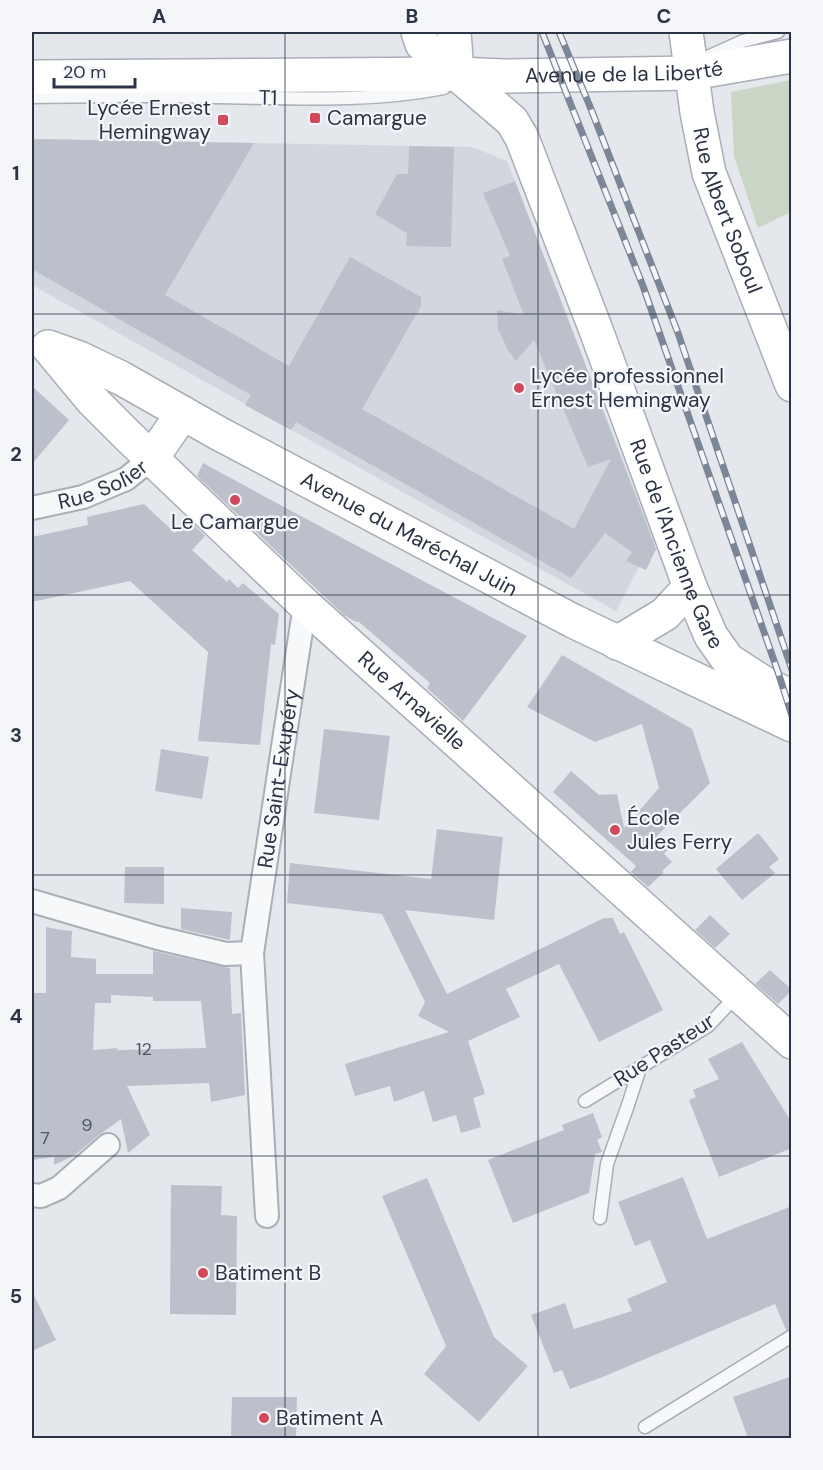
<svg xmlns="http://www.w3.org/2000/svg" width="823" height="1470" font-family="'DM Sans',sans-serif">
	<rect width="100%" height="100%" fill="#e4e7ec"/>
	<!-- built -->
	<path fill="#d2d6de" d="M32 139 472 147 507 161 652 535 656 549 646 570 639 567 616 611 32 285Z"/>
	<!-- green -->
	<path fill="#c9d6c5" d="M791 80V212L758 228 734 156 731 92Z"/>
	<!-- building -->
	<path fill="#bbc0ca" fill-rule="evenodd" d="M32 139 254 143 165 295 289 366 350 257 421 297V306L362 409 574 529 611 459 588 467 534 340 516 361 508 350 498 329 497 310 524 315 502 259 510 256 483 193 515 181 656 549 646 570 626 561 632 552 605 533 571 578 296 422 291 430 245 405 251 395 32 269Z
		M409 146 454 147 451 247 406 246 407 233 375 214 397 174H408Z
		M32 386 69 420 32 464Z
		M203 463 282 506 527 636 463 721 427 688 430 683 359 622H356L344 615 197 476Z
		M144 504 175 533 187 518 205 536 192 550 227 582 229 579 238 588 243 583 279 614 275 645 271 644 260 745 198 741 208 652 130 581 32 602V537L88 525 87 517Z
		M562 655 692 729 710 783 657 836 668 849 664 854 672 862 662 871 664 872 648 887 631 872 636 866 553 792 571 771 599 795 617 794 624 828 659 788 642 724 595 742 527 707Z
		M324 729 390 736 379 820 314 813Z
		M161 749 209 757 202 799 155 791Z
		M437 829 503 837 494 920 405 910 447 994 604 918H613L620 934 624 932 663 1010 599 1042 559 964 506 989 520 1017 468 1041 485 1094 473 1098 481 1127 461 1133 456 1115 433 1122 424 1091 394 1102 390 1086 355 1096 345 1064 449 1032 418 1016 425 1002 382 914 287 903 290 863 431 879Z
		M757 834H759L779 859 769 867 775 873 742 900 716 869Z
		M125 867H164V904L124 903Z
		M181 908 232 912 230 940 181 929Z
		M710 915 730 934 715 948 695 930Z
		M46 927 61 930 72 931 71 957 96 959V974H153V951L230 968 232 1014 241 1013 245 1095 211 1102 209 1083 127 1086 150 1135 128 1153 121 1119 99 1135 75 1155 54 1165V1157L32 1160V993H46ZM111 995 153 997V1001H201L206 1048 116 1050 118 1048 93 1050 95 1003H111Z
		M770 970 792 990 778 1004 755 984Z
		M742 1042 792 1123V1148L719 1177 689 1100 696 1097 693 1090 719 1079 708 1059Z
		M593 1113 602 1137 597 1140 602 1152 595 1154 589 1193 513 1223 488 1160 564 1130 562 1125Z
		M683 1177 707 1239 792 1206V1328L786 1330 775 1304 605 1376 570 1389 562 1370 554 1373 531 1315 565 1303 574 1329 632 1311 627 1299 667 1282 650 1240 635 1246 618 1202Z
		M427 1178 494 1337 528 1366 479 1422 424 1374 446 1346 382 1196Z
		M171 1185 222 1186 221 1215 237 1216 236 1315 170 1314Z
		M32 1291 56 1340 32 1351Z
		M792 1376V1438H748L733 1397Z
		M232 1397H297L296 1438H231Z"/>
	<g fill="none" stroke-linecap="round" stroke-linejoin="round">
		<!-- lane casing -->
		<g stroke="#a9aeb7" stroke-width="15">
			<path id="lane" d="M703 59 743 41 778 32
				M32 97C93 96 154 95 215 97 291 98 368 103 444 88
				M585 1101 708 1026 738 994
				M600 1218 607 1164 628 1105 640 1068
				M645 1427 792 1336"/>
		</g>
		<!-- street casing -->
		<g stroke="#a9aeb7" stroke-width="26">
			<g id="street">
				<path id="s1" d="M32 508 83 497 126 479 151 459"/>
				<path d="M32 901 158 938 226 954 252 953"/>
				<path d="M32 1195 41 1196 59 1188 108 1145"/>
				<path id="s2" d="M267 1216 252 953 283 747 305 605"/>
			</g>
		</g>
		<!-- secondary casing -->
		<g stroke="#a9aeb7" stroke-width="36">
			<g id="secondary">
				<path id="s3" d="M418 32 422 44 512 121 522 138 596 330 690 587 711 636 728 660 767 685 792 697"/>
				<path d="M454 32 457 74"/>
				<path id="s4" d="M686 32 697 112 709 173 792 385"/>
				<path id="s5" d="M32 77 457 74 504 76 692 73 792 56"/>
				<path id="s6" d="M48 347 92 400 127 435 305 605 792 1042"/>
				<path id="s7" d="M51 348 79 358 121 378 218 433 573 621 792 725"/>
				<path d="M151 459 183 413"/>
				<path d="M617 643 665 614 690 587"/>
			</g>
		</g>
		<!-- lane -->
		<use href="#lane" stroke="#f7f8fa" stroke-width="12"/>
		<!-- street -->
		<use href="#street" stroke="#f7f8fa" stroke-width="22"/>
		<!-- secondary -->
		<use href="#secondary" stroke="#fff" stroke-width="33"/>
		<!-- rail casing -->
		<g stroke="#7d8696" stroke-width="7">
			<path id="rail" d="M542 32 643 286 778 672 792 716
				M559 32 591 109 678 333 792 670"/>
		</g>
		<!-- rail -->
		<use href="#rail" stroke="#f4f6f9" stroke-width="4.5" stroke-dasharray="14" stroke-linecap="butt"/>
	</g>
	<!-- grid -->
	<path fill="none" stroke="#2b3445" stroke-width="1.5" stroke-opacity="0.55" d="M285 32V1438M538 32V1438M32 314H792M32 595H792M32 875H792M32 1156H792"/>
	<!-- markers -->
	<g fill="#d1495b" stroke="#f4f6f9" stroke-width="2">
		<rect x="309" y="112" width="12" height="12" rx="3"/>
		<rect x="217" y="114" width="12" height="12" rx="3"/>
		<circle cx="519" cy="388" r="6"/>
		<circle cx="235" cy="500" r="6"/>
		<circle cx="615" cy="830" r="6"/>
		<circle cx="203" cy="1273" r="6"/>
		<circle cx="264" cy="1418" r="6"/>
	</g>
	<g text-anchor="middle" stroke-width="4.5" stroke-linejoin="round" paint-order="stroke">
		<!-- number labels -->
		<g font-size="18" fill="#4f5766">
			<text x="144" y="1055">12</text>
			<text x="87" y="1131">9</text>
			<text x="45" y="1144">7</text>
		</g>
		<!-- street labels -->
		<g font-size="21" fill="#2b3445" stroke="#f4f6f9">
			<text dy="7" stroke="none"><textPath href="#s5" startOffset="592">Avenue de la Liberté</textPath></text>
			<text transform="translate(268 98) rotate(1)" y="7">T1</text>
			<text dy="7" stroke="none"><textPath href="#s4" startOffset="184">Rue Albert Soboul</textPath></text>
			<text dy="7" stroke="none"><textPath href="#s1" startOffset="75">Rue Solier</textPath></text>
			<text dy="7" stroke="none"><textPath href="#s7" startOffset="404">Avenue du Maréchal Juin</textPath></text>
			<text dy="7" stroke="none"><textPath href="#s3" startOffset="585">Rue de l'Ancienne Gare</textPath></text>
			<text dy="7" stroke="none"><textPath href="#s6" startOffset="508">Rue Arnavielle</textPath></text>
			<text dy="7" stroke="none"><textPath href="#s2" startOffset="440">Rue Saint-Exupéry</textPath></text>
			<text transform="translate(664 1050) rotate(-33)" y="7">Rue Pasteur</text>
		</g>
		<!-- poi labels -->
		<g font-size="21" fill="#2b3445" stroke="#f4f6f9" text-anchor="start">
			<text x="211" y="115" text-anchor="end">Lycée Ernest<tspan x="211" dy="24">Hemingway</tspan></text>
			<text x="327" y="125">Camargue</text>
			<text x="531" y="383">Lycée professionnel<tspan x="531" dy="24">Ernest Hemingway</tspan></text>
			<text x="235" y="529" text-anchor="middle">Le Camargue</text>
			<text x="627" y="825">École<tspan x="627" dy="24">Jules Ferry</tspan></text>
			<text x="215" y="1280">Batiment B</text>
			<text x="276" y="1425">Batiment A</text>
		</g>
	</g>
	<!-- border -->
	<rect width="823" height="1470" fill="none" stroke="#f4f6f9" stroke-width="66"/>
	<!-- scale -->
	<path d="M54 78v9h81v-9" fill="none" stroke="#2b3445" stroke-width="3"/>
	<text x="63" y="78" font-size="18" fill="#2b3445" stroke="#f4f6f9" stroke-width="4.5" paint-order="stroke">20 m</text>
	<rect x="33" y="33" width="757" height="1404" fill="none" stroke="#2b3445" stroke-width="2"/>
	<g font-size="20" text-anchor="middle" font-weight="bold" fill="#2b3445">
		<text x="159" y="23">A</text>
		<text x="412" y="23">B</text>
		<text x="664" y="23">C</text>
		<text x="16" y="180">1</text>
		<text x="16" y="461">2</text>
		<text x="16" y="742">3</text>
		<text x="16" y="1023">4</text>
		<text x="16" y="1303">5</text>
	</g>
</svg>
